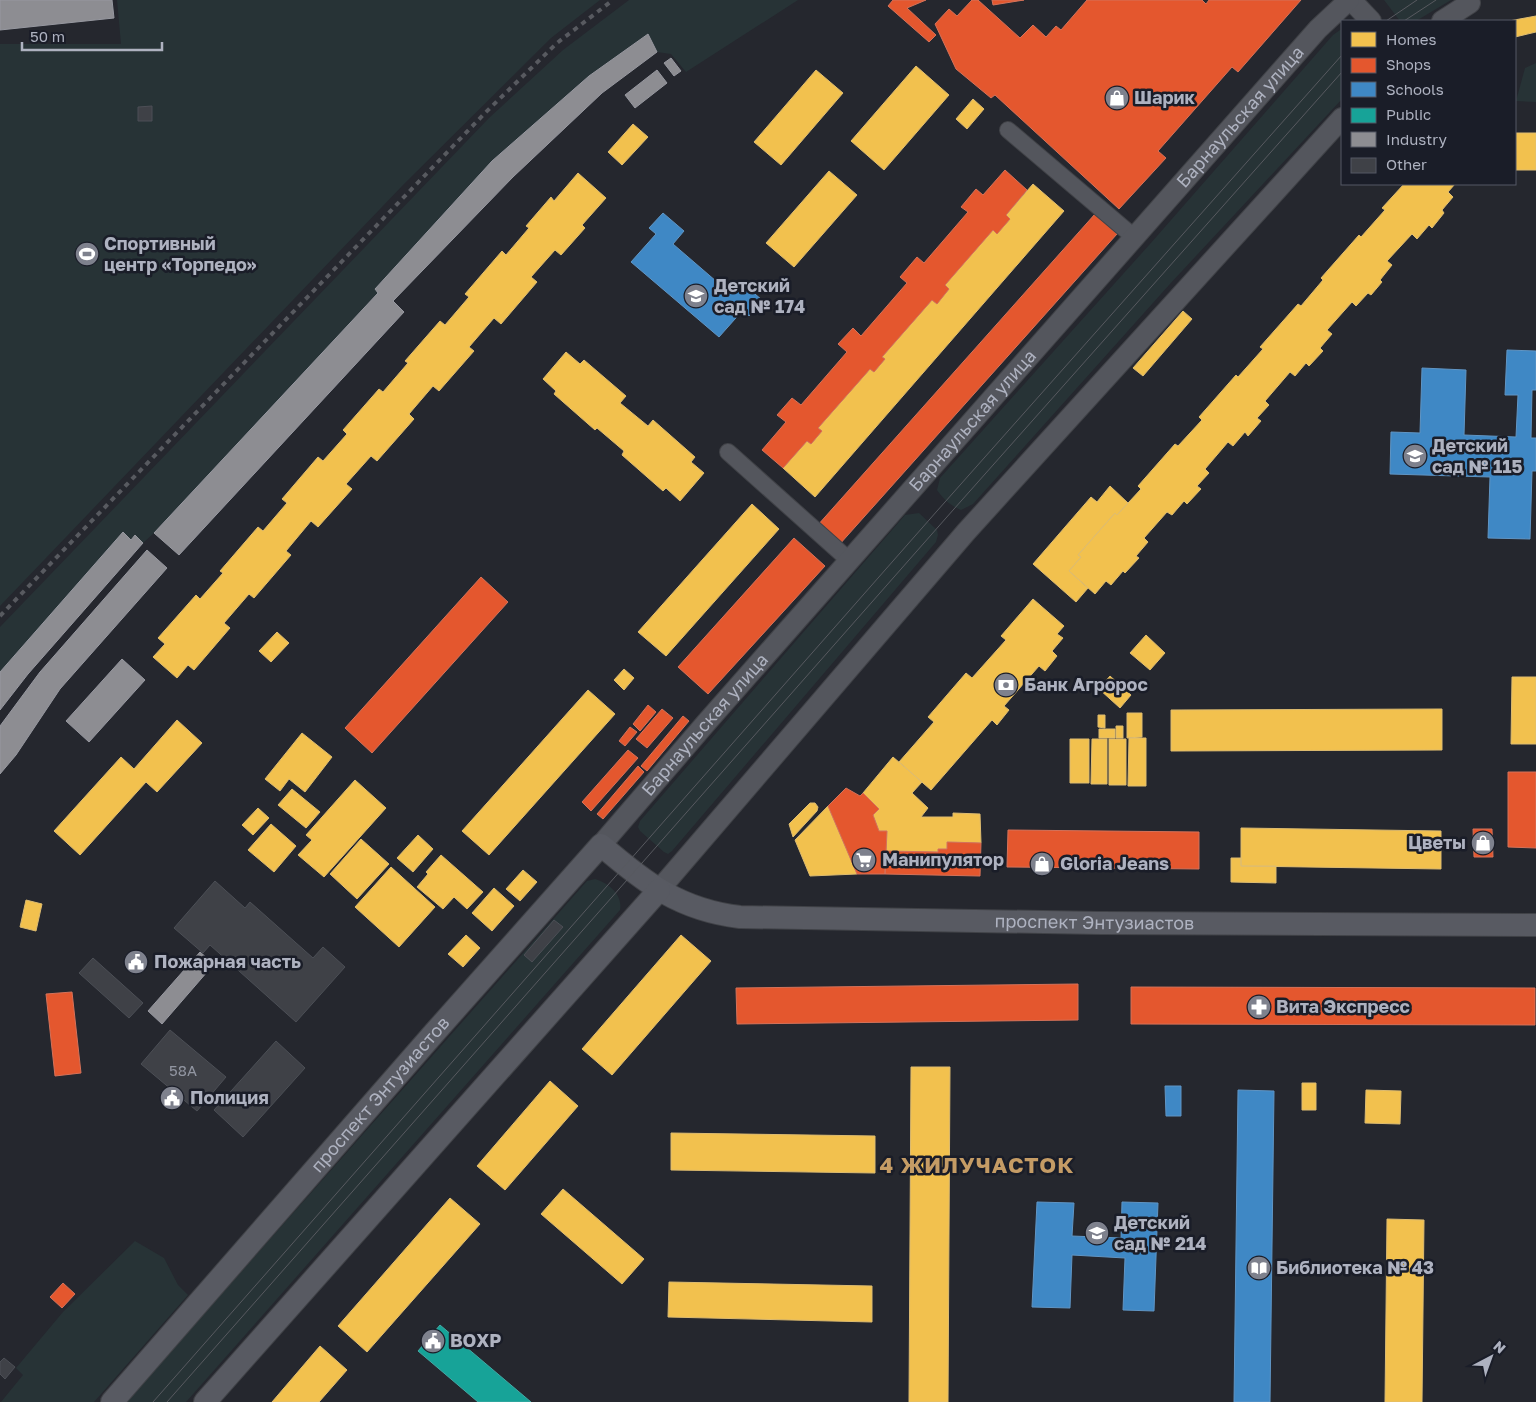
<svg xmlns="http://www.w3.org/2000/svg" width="1536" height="1402" font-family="'Golos Text',sans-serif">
	<rect width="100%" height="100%" fill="#25272e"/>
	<!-- green -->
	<path fill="#273336" d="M117 0H600L551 38 403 185 0 606V44H121Z
		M629 0H798L686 72 671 54 657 52 648 34 589 76 492 161 375 289 378 293 154 533 143 543 135 536 131 540 123 533 0 672V627L489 118 563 50Z
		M1384 0H1451L1416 21H1400Z
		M1340 30H1342V99L1169 285 973 504 961 510C951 506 943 499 937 490L940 478 1150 244 1333 35Z
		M1536 63V102L1516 101 1525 68Z
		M919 513 937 530 938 535 936 542 672 851 668 854 664 852 640 831 638 827 640 821 905 515Z
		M595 879C609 883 623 895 620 910L186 1402H126L587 881Z
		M135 1241 164 1258 178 1285 188 1295 94 1402H1L23 1375 16 1368 63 1312Z"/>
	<!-- homes -->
	<path fill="#f2c14e" stroke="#debc70" d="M1536 16V32L1515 37V21H1509Z
		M916 66 949 95 884 170 851 141Z
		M816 70 843 93 781 165 754 142Z
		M973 99 984 109 967 129 956 119Z
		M633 124 648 137 622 165 608 152Z
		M1515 133H1536V170H1515Z
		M829 171 857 195 794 267 766 243Z
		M578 173 606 198 582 225 585 228 561 255 555 250 531 277 537 282 501 324 494 318 469 347 474 351 439 391 433 386 409 414 414 419 377 461 371 456 346 484 352 489 318 527 311 521 286 551 291 555 254 598 249 594 224 623 230 628 194 670 188 665 177 678 153 657 165 644 158 638 196 595 200 599 223 573 220 571 258 527 263 531 287 503 282 499 318 457 323 461 347 434 343 430 379 389 383 392 408 363 405 361 440 321 445 325 469 297 465 294 502 251 506 255 529 228 526 226 551 197 554 201Z
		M1033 184 1064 211 815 497 783 468 807 441 811 444 822 431 818 428 870 369 874 372 885 359 882 357 932 300 937 304 949 289 945 285 993 230 997 234 1010 219 1006 215Z
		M1404 184H1455L1448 192 1453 197 1442 210 1444 213 1432 228 1429 225 1417 239 1412 234 1387 261 1392 265 1380 280 1382 282 1371 295 1368 293 1356 306 1352 302 1327 330 1332 334 1320 348 1323 351 1309 366 1306 363 1295 376 1290 372 1265 401 1269 405 1257 418 1261 421 1248 436 1245 432 1233 446 1228 442 1205 469 1209 473 1197 486 1201 489 1187 504 1184 501 1172 515 1167 512 1144 538 1148 542 1136 556 1139 558 1125 573 1123 571 1111 585 1106 581 1095 594 1069 571 1081 557 1078 555 1115 513 1117 515 1141 489 1138 486 1175 444 1178 446 1202 420 1199 417 1236 375 1238 377 1263 349 1260 347 1298 304 1301 306 1323 280 1321 278 1359 235 1361 237 1385 210 1382 208Z
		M1183 311 1192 319 1143 376 1133 368Z
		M566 352 580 364 584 360 626 396 620 403 648 426 653 420 695 457 691 462 704 473 680 501 666 488 663 491 622 455 624 451 597 428 595 430 554 394 556 391 543 379Z
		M1110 486 1128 503 1117 515 1115 513 1078 555 1081 557 1069 571 1088 588 1076 602 1033 564 1091 497 1097 502Z
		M752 504 779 529 666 656 638 632Z
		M1033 599 1064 626 1057 634 1063 638 1052 651 1057 656 1045 671 1039 666 1004 706 1009 710 997 725 992 720 931 790 899 762 934 722 928 717 966 673 972 678 1006 640 1001 636Z
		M277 632 289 643 271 662 259 651Z
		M1146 635 1165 653 1150 670 1130 653Z
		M624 669 634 678 624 690 614 680Z
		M1110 676 1131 695 1120 708 1099 689Z
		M1512 677H1536V744H1511Z
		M588 690 615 714 489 855 462 831Z
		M1442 709V750L1171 751V710Z
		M1127 713H1142V737L1127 738Z
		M1098 715H1105V728L1098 727Z
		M177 720 202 743 157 792 146 782 80 855 54 831 121 757 134 769Z
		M1116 726H1123V738H1116Z
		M1099 729H1115V738H1099Z
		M302 733 332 757 305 792 289 779 280 791 265 779Z
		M1129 738H1146V786H1128Z
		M1070 739H1089V783H1070Z
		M1092 739H1107V784H1091Z
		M1109 739H1126V785H1109Z
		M893 757 922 782 912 793 928 808 921 817H953V813L980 814 981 843 947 842V849H938V852L886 851 887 831H879L873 815 879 809 863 793Z
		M355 780 386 808 324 877 298 855 312 840 306 835Z
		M292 789 320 812 306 828 278 805Z
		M810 803H815L818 807 817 811 793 837 789 824Z
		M828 806 857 874 810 876 795 840Z
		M258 808 269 818 253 835 242 825Z
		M271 824 296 846 274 872 248 850Z
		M1241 828 1441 831V869L1241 866Z
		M418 835 433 849 413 872 397 858Z
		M361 839 389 864 357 899 330 874Z
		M441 855 483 892 467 909 454 897 443 909 417 887 428 874 426 872Z
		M1231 858H1241V866H1276V883L1231 882Z
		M391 867 435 907 399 947 355 907Z
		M523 870 537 882 520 901 506 889Z
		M494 888 514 906 492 931 472 913Z
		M26 900 42 904 36 931 20 927Z
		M466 935 480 948 463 967 448 954Z
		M681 935 711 961 612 1075 582 1049Z
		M911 1067H950L948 1402H909Z
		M550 1081 578 1106 505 1190 477 1166Z
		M1302 1083H1316V1110H1302Z
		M1366 1090 1401 1091 1400 1124 1365 1123Z
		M671 1133 875 1136V1173L671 1170Z
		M563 1189 644 1259 622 1284 541 1214Z
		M450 1198 480 1224 367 1352 338 1326Z
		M1387 1219 1424 1220 1422 1402H1385Z
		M669 1282 872 1286V1322L668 1317Z
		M320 1346 347 1370 319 1402H272Z"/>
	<!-- shops -->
	<path fill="#e4572e" stroke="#d4725a" d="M893 0H926L907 8 936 35 929 42 888 6Z
		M972 0H978L1020 38 1033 25 1046 37 1056 26 1061 30 1087 0H1202L1206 4 1209 0H1301L1238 72 1232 67 1158 151 1166 158 1119 209 995 95 991 98 956 69 935 24 949 9 957 16Z
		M992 0H1024L993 5Z
		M1005 170 1027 190 1006 215 1010 219 997 234 993 230 945 285 949 289 937 304 932 300 882 357 885 359 874 372 870 369 818 428 822 431 811 444 807 441 783 468 762 450 786 422 777 415 792 398 801 405 847 352 838 344 853 328 861 336 907 283 900 277 917 257 924 263 968 212 961 207 976 189 983 195Z
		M1095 214 1117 234 839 545 817 526Z
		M794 538 825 566 708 694 678 667Z
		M481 577 508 602 372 753 345 728Z
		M648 705 656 712 640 731 633 724Z
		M662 709 673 718 647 748 636 739Z
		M683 716 689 721 647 771 641 766Z
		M630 727 637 732 625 746 619 741Z
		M628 750 638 758 591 811 582 802Z
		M638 766 644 772 603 819 597 814Z
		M1508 772H1536V848L1508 847Z
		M846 788 860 796 863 793 879 809 873 815 879 831H887L885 874H857L828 806Z
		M1473 829H1492L1493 857H1474Z
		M1008 830 1199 832V869L1007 867Z
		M947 842 981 843 980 876 885 874 886 851 938 852V849H947Z
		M1078 984V1020L737 1024 736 988Z
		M1131 987 1535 988V1025L1131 1024Z
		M72 992 81 1073 55 1076 46 994Z
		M63 1283 75 1294 62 1308 50 1297Z"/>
	<!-- schools -->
	<path fill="#3f88c5" stroke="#6095c4" d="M663 213 684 231 673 244 731 294 741 282 762 300 749 316 743 310 719 337 631 262 656 234 649 228Z
		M1507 350 1536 351V390H1532L1531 438H1536V471H1532L1530 539 1488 538 1490 477 1390 474 1391 432 1420 433 1422 368 1466 370 1464 435 1516 437 1518 395H1505Z
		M1165 1086H1181V1116H1166Z
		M1238 1090 1274 1091 1270 1402H1234Z
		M1037 1202 1074 1203 1072 1236 1121 1238 1122 1202 1158 1203 1154 1311 1123 1310 1125 1258 1072 1255 1070 1308 1032 1307Z"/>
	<!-- public -->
	<path fill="#17a398" stroke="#44a8a4" d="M440 1325 531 1402H478L418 1351Z"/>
	<!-- industry -->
	<path fill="#8d8d92" stroke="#9798a0" d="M0 0H112L114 18 0 30Z
		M648 34 657 52 602 93 513 177 393 301 404 312 179 555 154 533 378 293 375 289 492 161 589 76Z
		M671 58 681 71 674 76 664 63Z
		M657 70 667 83 635 108 625 95Z
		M123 532 131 540 135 535 143 543 28 674 0 710V672Z
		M147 550 167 568 60 689 16 755 0 774V726L40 672Z
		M122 659 145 680 89 742 66 721Z
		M200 952 214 964 162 1024 148 1011Z"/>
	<!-- building -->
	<path fill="#3f4147" stroke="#4c4f56" d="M152 106V121H138V107Z
		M215 881 245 908 250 902 313 958 323 947 345 967 296 1022 210 945 203 953 174 928Z
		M554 920 563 927 532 962 524 955Z
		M93 958 143 1003 129 1018 79 973Z
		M170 1030 226 1077 197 1111 141 1064Z
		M276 1041 305 1068 243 1137 214 1110Z
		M4 1358 15 1367 5 1379 0 1374V1362Z"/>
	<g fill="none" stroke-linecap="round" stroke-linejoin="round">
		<!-- minor casing -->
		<g stroke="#404247" stroke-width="18">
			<path id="minor" d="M1008 130 1134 237
				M728 452 850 561"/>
		</g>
		<!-- tertiary casing -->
		<g stroke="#404247" stroke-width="22">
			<g id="tertiary">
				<path d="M1351 0 1371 21"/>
				<path d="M1442 21 1470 3 1468 0"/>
				<path id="s1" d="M601 845 706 723 1318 29 1349 0"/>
				<path d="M659 890 966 532 1342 118"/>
			</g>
		</g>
		<!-- secondary casing -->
		<g stroke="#404247" stroke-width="24">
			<g id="secondary">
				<path id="s2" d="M112 1402 435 1032 601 845C645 883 680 910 740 917L1100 923 1536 925"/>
				<path d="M205 1402 659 890"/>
			</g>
		</g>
		<!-- minor -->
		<use href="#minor" stroke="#54565d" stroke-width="16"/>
		<!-- tertiary -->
		<use href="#tertiary" stroke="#54565d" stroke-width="20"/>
		<!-- secondary -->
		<use href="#secondary" stroke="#585a62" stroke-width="22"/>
		<!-- tram -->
		<path stroke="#585a60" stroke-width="1" d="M1386 21 1417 0
			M1404 21 1436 0
			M153 1402 937 511 1342 55
			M167 1402 946 518 1342 72"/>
		<!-- rail -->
		<path stroke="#585a60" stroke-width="4" stroke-dasharray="5 5" stroke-linecap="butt" d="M0 616 485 113 557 43 613 0"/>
	</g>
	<!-- icons -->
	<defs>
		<g id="shop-disc" transform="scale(1.25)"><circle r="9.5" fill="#7e818d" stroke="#1a1d28"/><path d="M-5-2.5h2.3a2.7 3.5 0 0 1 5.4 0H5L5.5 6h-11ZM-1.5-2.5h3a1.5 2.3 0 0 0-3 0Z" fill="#fff"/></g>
		<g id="stadium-disc" transform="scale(1.25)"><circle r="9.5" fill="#7e818d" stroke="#1a1d28"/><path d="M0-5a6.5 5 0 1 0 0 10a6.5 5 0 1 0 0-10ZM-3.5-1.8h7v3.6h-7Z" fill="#fff"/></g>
		<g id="school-disc" transform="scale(1.25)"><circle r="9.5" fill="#7e818d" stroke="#1a1d28"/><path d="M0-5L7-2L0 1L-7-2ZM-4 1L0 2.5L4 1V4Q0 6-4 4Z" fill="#fff"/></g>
		<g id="bank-disc" transform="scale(1.25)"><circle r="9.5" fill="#7e818d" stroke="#1a1d28"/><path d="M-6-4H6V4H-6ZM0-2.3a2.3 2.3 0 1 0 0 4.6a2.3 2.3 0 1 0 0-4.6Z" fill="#fff"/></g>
		<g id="supermarket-disc" transform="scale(1.25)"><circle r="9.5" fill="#7e818d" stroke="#1a1d28"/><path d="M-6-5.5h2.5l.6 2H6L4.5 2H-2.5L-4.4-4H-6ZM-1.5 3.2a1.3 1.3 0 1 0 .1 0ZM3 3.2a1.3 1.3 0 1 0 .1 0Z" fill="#fff"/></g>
		<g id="civic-disc" transform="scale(1.25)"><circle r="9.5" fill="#7e818d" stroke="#1a1d28"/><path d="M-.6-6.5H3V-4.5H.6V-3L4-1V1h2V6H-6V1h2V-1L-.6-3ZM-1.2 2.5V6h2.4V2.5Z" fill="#fff"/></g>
		<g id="pharmacy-disc" transform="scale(1.25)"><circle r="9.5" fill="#7e818d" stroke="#1a1d28"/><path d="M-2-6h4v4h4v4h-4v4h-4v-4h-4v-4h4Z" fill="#fff"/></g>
		<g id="library-disc" transform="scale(1.25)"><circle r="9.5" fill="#7e818d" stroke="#1a1d28"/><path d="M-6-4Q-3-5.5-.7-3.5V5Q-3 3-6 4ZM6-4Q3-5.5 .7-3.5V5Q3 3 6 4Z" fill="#fff"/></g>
	</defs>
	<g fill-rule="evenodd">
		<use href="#shop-disc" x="1117" y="98"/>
		<use href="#stadium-disc" x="87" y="254"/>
		<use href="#school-disc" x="696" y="296"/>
		<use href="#school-disc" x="1415" y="456"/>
		<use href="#bank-disc" x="1006" y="685"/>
		<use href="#shop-disc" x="1483" y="843"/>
		<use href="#supermarket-disc" x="864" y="860"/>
		<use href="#shop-disc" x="1042" y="864"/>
		<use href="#civic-disc" x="136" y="962"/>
		<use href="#pharmacy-disc" x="1259" y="1007"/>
		<use href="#civic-disc" x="172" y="1098"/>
		<use href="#school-disc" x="1097" y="1233"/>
		<use href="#library-disc" x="1259" y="1268"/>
		<use href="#civic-disc" x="433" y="1341"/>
	</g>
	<g text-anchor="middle" stroke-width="5" stroke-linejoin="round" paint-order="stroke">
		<!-- number labels -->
		<g font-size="15" fill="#9296a2">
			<text x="183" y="1076">58А</text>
		</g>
		<!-- poi labels -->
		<g font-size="18" font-weight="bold" fill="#aeb2c0" stroke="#1a1d28" text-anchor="start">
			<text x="1134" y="104">Шарик</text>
			<text x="104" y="250">Спортивный<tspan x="104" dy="21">центр «Торпедо»</tspan></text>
			<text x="714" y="292">Детский<tspan x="714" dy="21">сад № 174</tspan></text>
			<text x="1432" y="452">Детский<tspan x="1432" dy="21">сад № 115</tspan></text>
			<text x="1024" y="691">Банк Агророс</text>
			<text x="1466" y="849" text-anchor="end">Цветы</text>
			<text x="882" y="866">Манипулятор</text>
			<text x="1060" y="870">Gloria Jeans</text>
			<text x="154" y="968">Пожарная часть</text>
			<text x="1276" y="1013">Вита Экспресс</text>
			<text x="190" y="1104">Полиция</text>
			<text x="1114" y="1229">Детский<tspan x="1114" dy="21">сад № 214</tspan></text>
			<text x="1276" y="1274">Библиотека № 43</text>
			<text x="450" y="1347">ВОХР</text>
		</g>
		<!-- street labels -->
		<g font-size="18" fill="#aeb2c0" stroke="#1a1d28">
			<text dy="6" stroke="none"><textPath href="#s1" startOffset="969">Барнаульская улица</textPath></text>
			<text dy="6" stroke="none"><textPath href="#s1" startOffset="564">Барнаульская улица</textPath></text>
			<text dy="6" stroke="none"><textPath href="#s1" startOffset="159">Барнаульская улица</textPath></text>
			<text dy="6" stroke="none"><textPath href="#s2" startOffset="1255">проспект Энтузиастов</textPath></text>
			<text dy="6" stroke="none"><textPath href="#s2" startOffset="408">проспект Энтузиастов</textPath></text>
		</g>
		<!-- district labels -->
		<g font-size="22" font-weight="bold" letter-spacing="1" fill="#c59c65" stroke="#1a1d28">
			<text x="977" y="1173">4 ЖИЛУЧАСТОК</text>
		</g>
	</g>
	<!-- legend -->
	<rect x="1341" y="20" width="175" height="165" fill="#1a1d28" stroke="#555965"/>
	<rect x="1351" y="32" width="25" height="15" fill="#f2c14e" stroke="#555965"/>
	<text x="1386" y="45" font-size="15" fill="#aeb2c0">Homes</text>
	<rect x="1351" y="58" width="25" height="15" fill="#e4572e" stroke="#555965"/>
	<text x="1386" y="70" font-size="15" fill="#aeb2c0">Shops</text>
	<rect x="1351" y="82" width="25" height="15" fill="#3f88c5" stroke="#555965"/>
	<text x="1386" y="95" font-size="15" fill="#aeb2c0">Schools</text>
	<rect x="1351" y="108" width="25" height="15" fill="#17a398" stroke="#555965"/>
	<text x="1386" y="120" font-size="15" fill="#aeb2c0">Public</text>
	<rect x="1351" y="132" width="25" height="15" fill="#8d8d92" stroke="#555965"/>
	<text x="1386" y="145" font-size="15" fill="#aeb2c0">Industry</text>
	<rect x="1351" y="158" width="25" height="15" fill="#3f4147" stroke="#555965"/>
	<text x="1386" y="170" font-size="15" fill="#aeb2c0">Other</text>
	<!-- north arrow -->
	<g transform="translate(1491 1357) rotate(41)" stroke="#1a1d28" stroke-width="4" paint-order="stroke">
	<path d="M0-4L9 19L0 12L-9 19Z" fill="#aeb2c0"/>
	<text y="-8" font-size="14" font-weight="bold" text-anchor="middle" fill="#aeb2c0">N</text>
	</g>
	<!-- scale -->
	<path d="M22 42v8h140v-8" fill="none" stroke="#aeb2c0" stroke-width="2.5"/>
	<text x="30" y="42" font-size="15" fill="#aeb2c0" stroke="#1a1d28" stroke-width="4" paint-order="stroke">50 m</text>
</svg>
